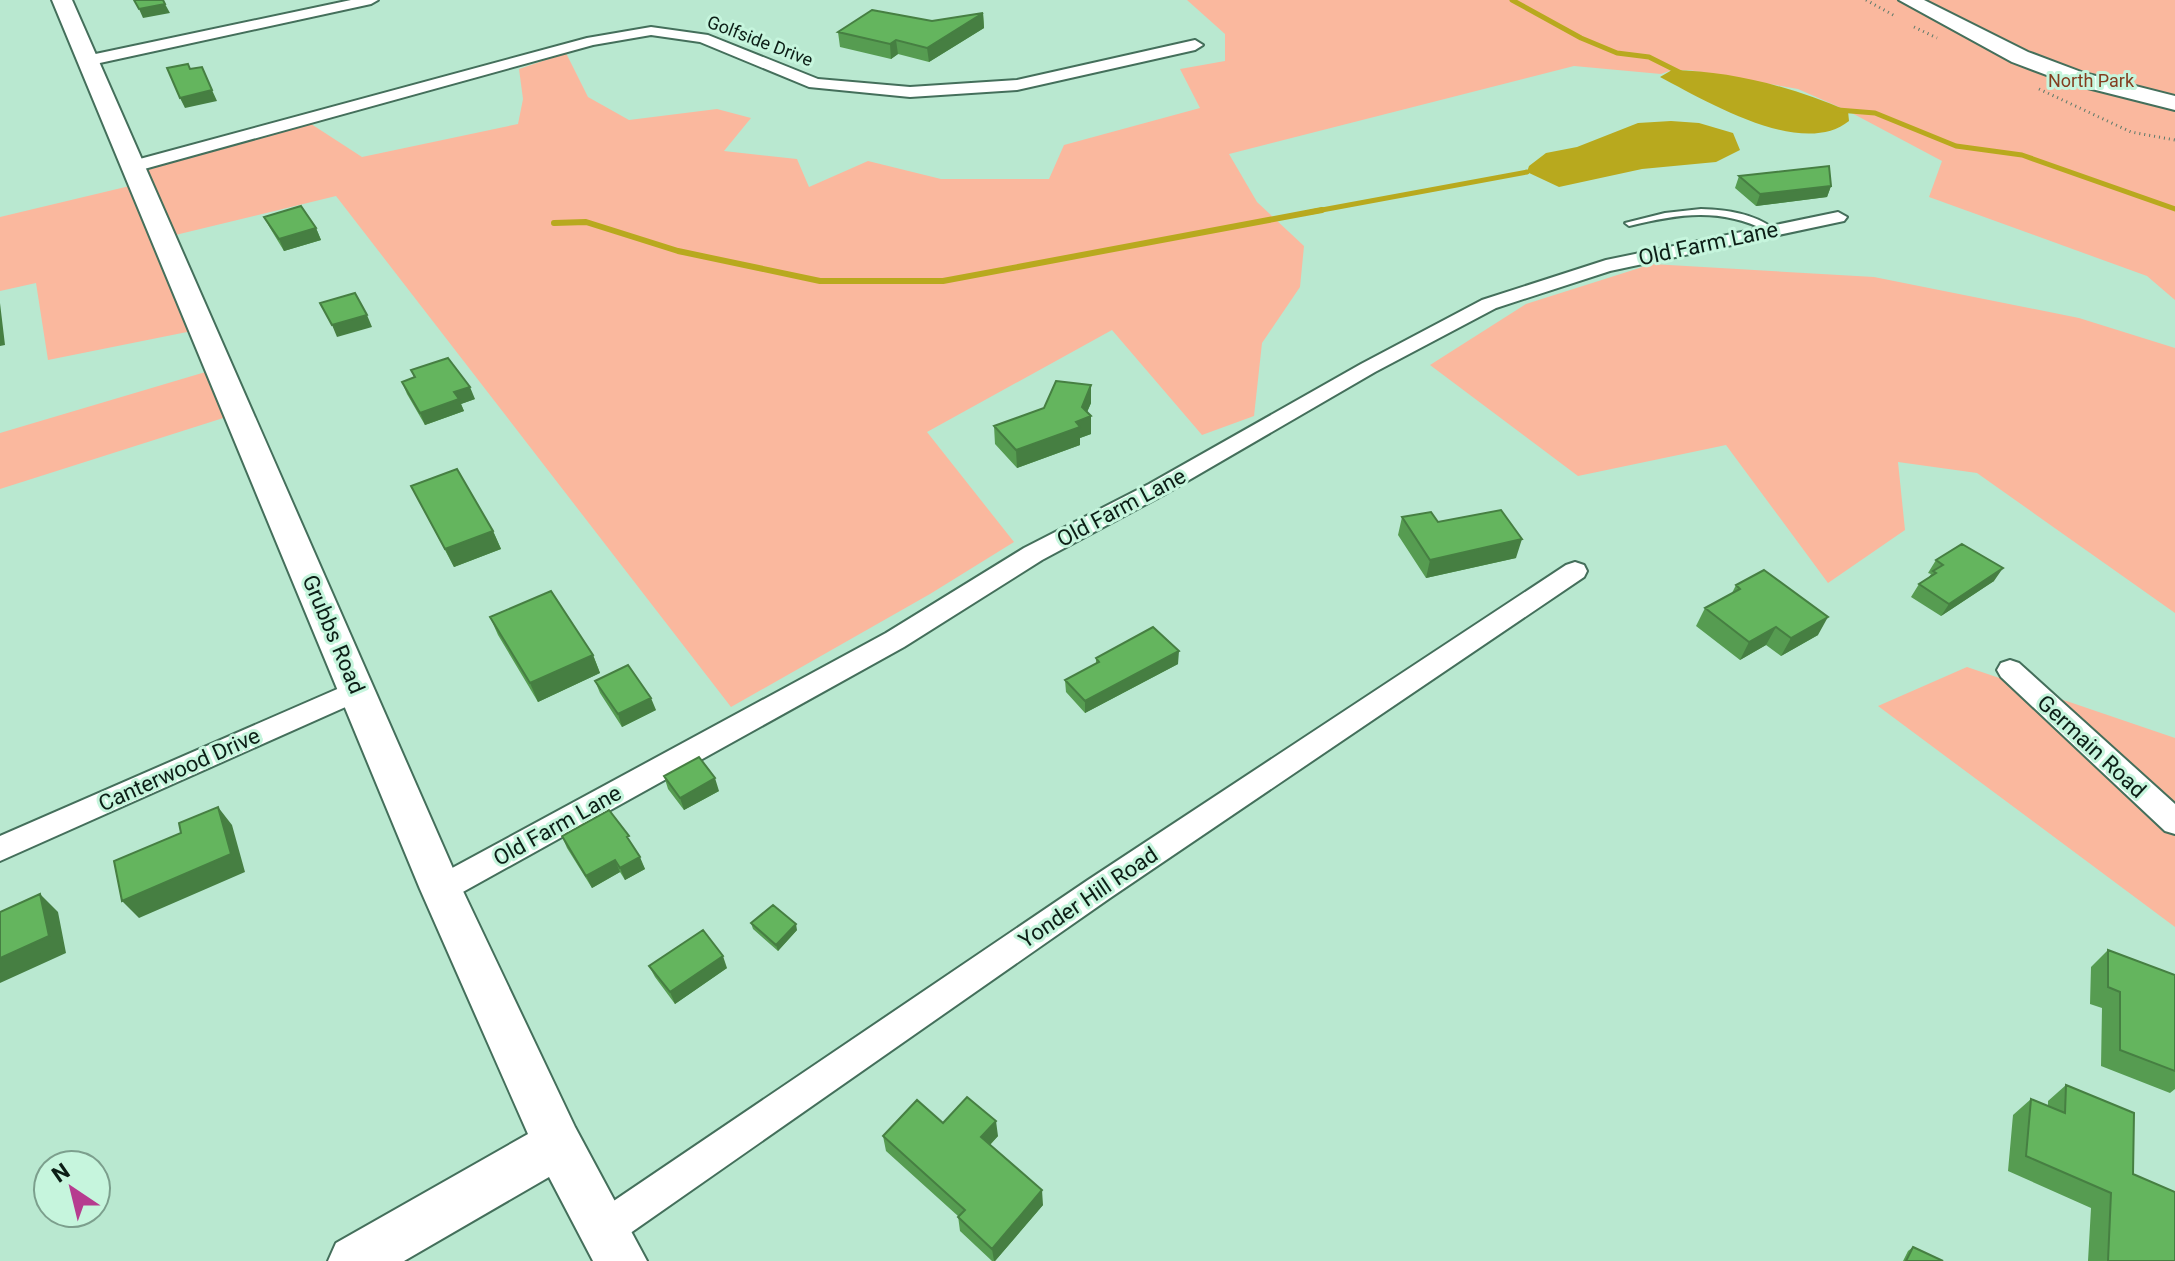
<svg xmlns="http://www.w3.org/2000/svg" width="2175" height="1261" font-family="Roboto,sans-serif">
	<rect width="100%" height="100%" fill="#b9e8d0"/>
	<!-- green -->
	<path fill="#fab89e" d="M1187 0H2175V300L2147 276 1929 197 1942 161 1848 111 1798 89 1689 70H1672L1661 74 1574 66 1229 154 1257 202 1304 246 1300 287 1262 343 1254 416 1202 435 1112 330 927 432 1014 542 930 594 731 707 336 196 163 238 202 329 48 360 36 283 0 291V217L138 184 131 167 305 120 362 157 518 124 523 99 519 69 566 53 588 97 629 120 717 109 751 118 724 151 797 159 809 187 868 161 941 179H1049L1064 145 1200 108 1180 69 1225 61V34Z
		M1652 264 1874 277 2079 318 2175 348V613L1977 473 1898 462 1905 530 1828 583 1726 445 1578 476 1430 365 1526 304Z
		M219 368 239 413 0 489V433Z
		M1967 667 2175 738V927L1878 706Z"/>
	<!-- water -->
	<path fill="#b8a91e" d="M1672 70C1733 71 1792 87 1848 111L1849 121C1802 159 1706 101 1660 77Z
		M1671 121 1699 123 1733 133 1740 150 1716 162 1642 169 1559 187 1527 172 1529 166 1546 153 1577 147 1638 123Z"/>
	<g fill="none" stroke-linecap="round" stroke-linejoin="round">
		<!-- stream-far1 -->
		<path stroke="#b8a91e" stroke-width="5" d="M1512 0 1581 38 1617 53 1649 57 1681 73
			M1838 110 1875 113 1956 146 2022 155 2175 209
			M1311 212 1527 172"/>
		<!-- stream -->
		<path stroke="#b8a91e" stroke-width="6" d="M554 223 586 222 678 251 820 281H943L1322 210"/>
		<!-- lane casing -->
		<g stroke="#446f5b" stroke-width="4">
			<path id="lane" d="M1701 209C1727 210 1753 213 1774 229L1767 231C1720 207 1678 214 1629 226L1625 223 1665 213Z"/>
		</g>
		<!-- street casing -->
		<g stroke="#446f5b" stroke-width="4">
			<path id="street" d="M351 0H378L371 4 86 66 78 61 86 56Z
				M651 27 708 35 818 79 910 87 1017 80 1195 40 1203 45 1195 50 1017 90 910 97 809 87 700 42 651 35 593 45 137 171 131 172 122 167 125 163 587 38Z
				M1838 212 1847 217 1844 221 1610 271 1496 308 1375 372 1165 494 1042 560 904 647 452 898 441 902 430 898 426 889 430 880 886 633 1024 548 1149 484 1361 364 1482 300 1606 260Z
				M1575 562 1584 565 1587 571 1584 577 1110 898 616 1243 603 1249 590 1243 584 1230 590 1217 1088 880 1566 565Z
				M2010 660 2019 663 2175 804V834L2165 831 2001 677 1997 670 2001 663Z
				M358 680 368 683 372 690 368 697 0 861V836Z"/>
		</g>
		<!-- secondary casing -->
		<g stroke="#446f5b" stroke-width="4">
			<path id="secondary" d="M52 0H72L462 889 575 1127 647 1261H593L549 1177 404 1261H328L336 1243 528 1134 420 889Z
				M1899 0H1924L2028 52 2084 73 2175 96V110L2068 83 2012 62Z"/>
		</g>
		<!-- path -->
		<path stroke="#5a796a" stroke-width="3" stroke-dasharray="1 4" stroke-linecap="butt" d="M1866 0 1895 16
			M1914 27 1937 38
			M2039 89 2131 132 2175 140"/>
		<!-- lane -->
		<use href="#lane" fill="#fff" fill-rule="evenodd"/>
		<!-- street -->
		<use href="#street" fill="#fff" fill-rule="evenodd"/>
		<!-- secondary -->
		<use href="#secondary" fill="#fff" fill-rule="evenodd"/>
	</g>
	<!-- wall -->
	<path fill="#569c51" d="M983 13 984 28 929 62 898 54 891 59 840 47 838 32 932 21Z
		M1739 176 1831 186 1827 197 1756 206 1735 188Z
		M264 217 316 228 321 240 284 251 270 228Z
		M411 370 475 399 461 404 464 411 425 425 407 394 402 382 414 377Z
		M1091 385V403L1087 412 1091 416V434L1080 438V445L1017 468 995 444 994 426 1044 408Z
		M411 486 493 531 501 549 454 567Z
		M1402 517 1438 522 1516 558 1426 578 1398 535Z
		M1936 560 1994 581 1941 616 1911 597 1919 584 1928 579 1931 574 1928 573Z
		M1736 585 1818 635 1781 656 1766 645 1740 660 1696 626 1705 608 1732 593Z
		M490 617 593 655 600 673 538 702 498 635Z
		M1096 658 1178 664 1085 713 1066 692 1065 680 1096 664Z
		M595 681 656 710 622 727 600 693Z
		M664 776 719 791 684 810 668 789Z
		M562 836 634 848 645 869 625 880 620 872 592 888 567 848Z
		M751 923 797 930 778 951 753 929Z
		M2108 950 2175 975V1089L2170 1093 2101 1066 2102 1008 2090 1004 2091 967Z
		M649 966 727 968 675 1004 655 977Z
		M2066 1085 2133 1174 2175 1261H2088L2091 1208 2008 1171 2013 1115 2031 1099 2048 1106V1101Z
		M943 1123 998 1136 990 1145 1043 1205 995 1261H992L960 1231 958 1216 886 1151 883 1136Z
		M1913 1247 1943 1261H1903L1908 1251Z"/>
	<!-- shaded-wall -->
	<path fill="#467f42" d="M165 4 170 13 143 18 139 9Z
		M983 13 984 28 929 62 927 48Z
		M896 40 898 54 891 59 890 44Z
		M212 90 217 101 185 108 180 98Z
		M1831 186 1827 197 1756 206 1760 194Z
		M316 228 321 240 284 251 279 239Z
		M0 303 5 345 0 346Z
		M367 315 372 327 337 337 332 325Z
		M1091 385V403L1084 419 1091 416V434L1080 438V445L1017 468 1016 450 1076 422Z
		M470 387 475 399 461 404 464 411 425 425 420 413 454 392Z
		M493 531 501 549 454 567 445 549Z
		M1522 539 1516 558 1426 578 1430 560Z
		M2003 568 1994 581 1941 616 1949 604Z
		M1828 617 1818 635 1781 656 1791 638Z
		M1776 627 1766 645 1740 660 1749 642Z
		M1179 651 1178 664 1085 713V701Z
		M593 655 600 673 538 702 530 683Z
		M651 698 656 710 622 727 618 714Z
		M715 778 719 791 684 810 680 798Z
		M218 807 232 825 245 872 139 918 122 901Z
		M640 857 645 869 625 880 620 868Z
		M615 860 620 872 592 888 586 876Z
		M40 894 58 912 66 953 0 983V958Z
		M796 924 797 930 778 951 776 945Z
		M723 956 727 968 675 1004 670 992Z
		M996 1121 998 1136 983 1152 981 1137Z
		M1042 1190 1043 1205 995 1261H994L992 1249Z"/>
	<!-- building -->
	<path fill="#64b55e" stroke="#467f42" stroke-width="2" d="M134 0H163L165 4 139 9Z
		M872 10 932 21 983 13 927 48 896 40 890 44 838 32Z
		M188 64 190 69 202 67 212 90 180 98 167 68Z
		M1829 166 1831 186 1760 194 1739 176Z
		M301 206 316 228 279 239 264 217Z
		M355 293 367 315 332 325 320 303Z
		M448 358 470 387 454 392 459 399 420 413 402 382 415 377 411 370Z
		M1056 381 1091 385 1082 407 1091 416 1076 422 1080 427 1016 450 994 426 1044 408Z
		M457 469 493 531 445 549 411 486Z
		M1501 510 1522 539 1430 560 1402 517 1431 512 1438 522Z
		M1962 544 2003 568 1949 604 1919 584 1936 573 1933 571 1943 565 1936 560Z
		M1764 570 1828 617 1791 638 1776 627 1749 642 1705 608 1740 589 1736 585Z
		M551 591 593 655 530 683 490 617Z
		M1153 627 1179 651 1085 701 1065 680 1099 662 1096 658Z
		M628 665 651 698 618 714 595 681Z
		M699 757 715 778 680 798 664 776Z
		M218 807 231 854 122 901 114 861 181 833 179 823Z
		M609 810 629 836 627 837 640 857 620 868 615 860 586 876 562 836Z
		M40 894 49 936 0 958V912Z
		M773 905 796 924 776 945 751 923Z
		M703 930 723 956 670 992 649 966Z
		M2108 950 2175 975V1071L2120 1050V992L2108 987Z
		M2066 1085 2134 1113 2133 1174 2175 1192V1261H2108L2111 1193 2026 1156 2031 1099 2065 1113Z
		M967 1097 996 1121 981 1137 1042 1190 992 1249 958 1217 965 1210 883 1136 917 1100 943 1123Z
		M1913 1247 1943 1261H1906Z"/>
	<g text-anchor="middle" stroke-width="6" stroke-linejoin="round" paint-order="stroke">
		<!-- far-street labels -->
		<g font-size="18" fill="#0c1e16" stroke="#c6f5dd">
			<text transform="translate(760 41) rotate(21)" y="6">Golfside Drive</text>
		</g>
		<!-- far-park labels -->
		<g font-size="18" fill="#833e20" stroke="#c6f5dd">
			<text x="2091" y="87">North Park</text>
		</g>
		<!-- street labels -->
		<g font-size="22" fill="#0c1e16" stroke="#c6f5dd">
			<text transform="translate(1708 243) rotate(-12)" y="8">Old Farm Lane</text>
			<text transform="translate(1121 507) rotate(-28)" y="8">Old Farm Lane</text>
			<text transform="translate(334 634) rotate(67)" y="8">Grubbs Road</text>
			<text transform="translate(2092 746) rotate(43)" y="8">Germain Road</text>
			<text transform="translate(179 769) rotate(-24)" y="8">Canterwood Drive</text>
			<text transform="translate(557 825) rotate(-29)" y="8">Old Farm Lane</text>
			<text transform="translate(1088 897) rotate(-34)" y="8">Yonder Hill Road</text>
		</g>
	</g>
	<!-- north arrow -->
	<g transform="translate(72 1189) rotate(325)"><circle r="38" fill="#c6f5dd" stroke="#7c9f8d" stroke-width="2"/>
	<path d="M0-6L14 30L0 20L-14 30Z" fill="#b63c8f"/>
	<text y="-12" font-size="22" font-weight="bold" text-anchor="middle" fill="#0c1e16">N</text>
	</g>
</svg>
